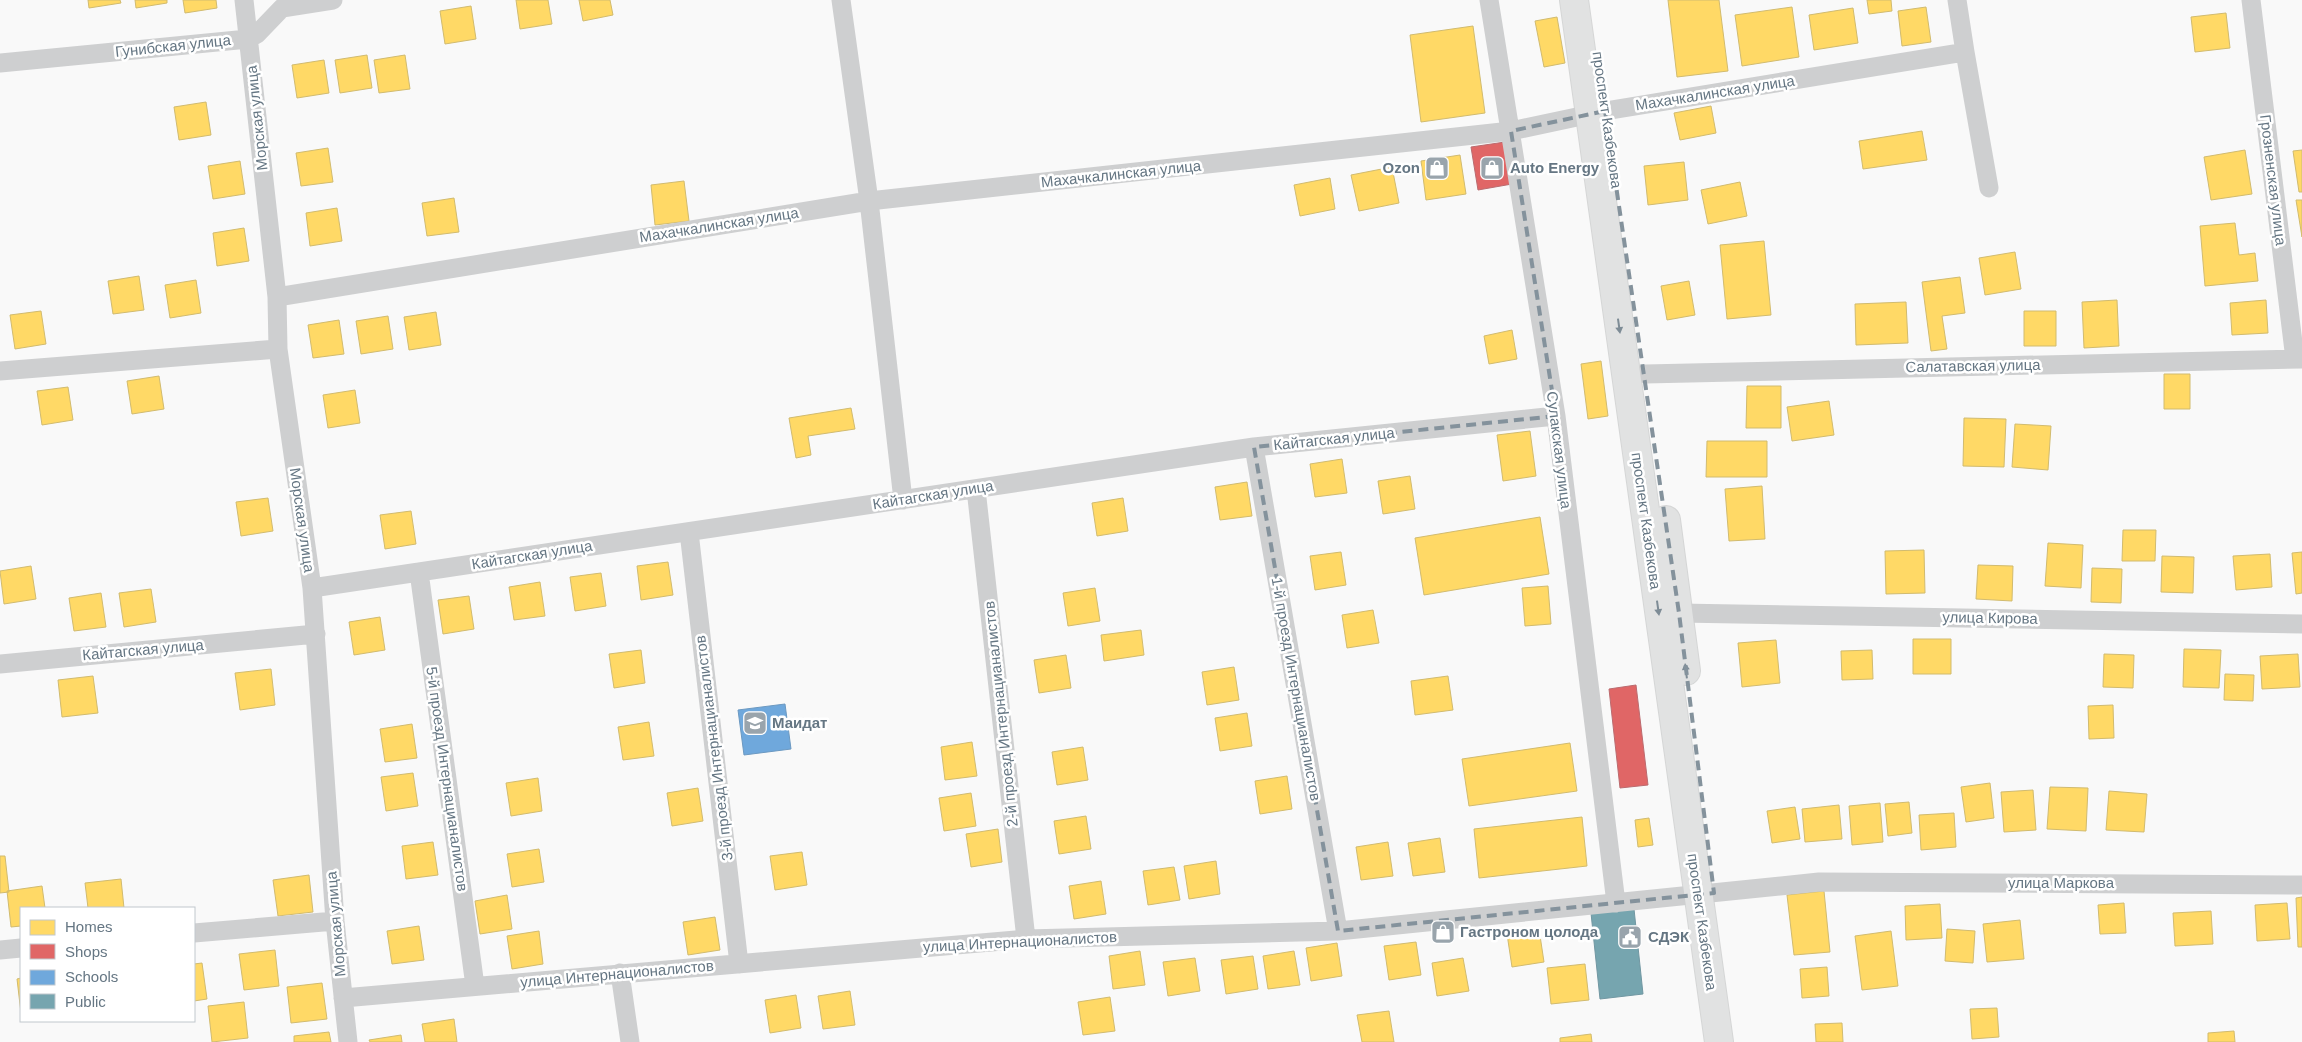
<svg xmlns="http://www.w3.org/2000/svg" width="2302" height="1042" font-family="Helvetica,sans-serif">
	<rect width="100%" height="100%" fill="#f9f9f9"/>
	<!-- homes -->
	<path fill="#ffd966" stroke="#d1bb6f" d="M88 0H120L121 3 89 8Z
		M135 0H167V3L136 8Z
		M183 0H216L217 8 185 13Z
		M516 0H548L552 24 520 29Z
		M579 0H610L613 15 583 21Z
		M1668 0H1719L1728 71 1677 77Z
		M1867 0H1891L1892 11 1869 14Z
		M471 6 476 39 445 44 440 11Z
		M1792 7 1799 57 1742 66 1735 15Z
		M1926 7 1931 42 1902 46 1898 11Z
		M1853 8 1858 43 1814 50 1809 15Z
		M2226 13 2230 48 2195 52 2191 17Z
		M1557 17 1565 63 1544 67 1535 21Z
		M1473 26 1485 113 1421 122 1410 35Z
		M367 55 372 88 340 93 335 60Z
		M405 55 410 89 379 93 374 60Z
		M324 60 329 93 297 98 292 65Z
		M206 102 211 135 179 140 174 107Z
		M1711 106 1716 133 1680 140 1674 113Z
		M1922 131 1927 160 1863 169 1859 141Z
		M328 148 333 182 301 186 296 153Z
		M2245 150 2252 194 2211 200 2204 157Z
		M2302 150V192H2299L2293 151Z
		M1460 155 1466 194 1426 200 1421 161Z
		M240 161 245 194 213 199 208 166Z
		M1684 162 1688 200 1648 205 1644 166Z
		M1392 167 1399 203 1359 211 1351 175Z
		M1330 178 1335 209 1300 216 1294 185Z
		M684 181 689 221 655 225 651 185Z
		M1740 182 1747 216 1708 224 1701 190Z
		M454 198 459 232 427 236 422 203Z
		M2296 200H2302V237Z
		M337 208 342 241 310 246 306 213Z
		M2235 223 2239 255 2255 253 2258 281 2205 286 2200 226Z
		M244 228 249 261 217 266 213 233Z
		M1764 241 1771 315 1727 319 1720 245Z
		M2015 252 2021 289 1985 295 1979 258Z
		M139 276 144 310 113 314 108 281Z
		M1960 277 1965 313 1942 316 1947 349 1931 351 1922 282Z
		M196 280 201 313 170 318 165 285Z
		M1689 281 1695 315 1667 320 1661 286Z
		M2117 300 2119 346 2084 348 2082 302Z
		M2266 300 2268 333 2232 335 2230 303Z
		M1906 302 1908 343 1856 345 1855 304Z
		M41 311 46 344 15 349 10 315Z
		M2024 311H2056V346H2024Z
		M436 312 441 345 409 350 404 317Z
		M388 316 393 349 361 354 356 321Z
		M339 320 344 354 313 358 308 325Z
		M1512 330 1517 359 1489 364 1484 336Z
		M1601 361 1608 416 1588 419 1581 364Z
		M2164 374H2190V409H2164Z
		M159 376 164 409 132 414 127 381Z
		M1747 386H1781V428H1746Z
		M68 387 73 420 42 425 37 391Z
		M355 390 360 423 328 428 323 395Z
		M1829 401 1834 435 1792 441 1787 407Z
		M851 408 855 429 808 436 811 455 796 458 789 418Z
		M1964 418 2006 419 2004 467 1963 466Z
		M2015 424 2051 426 2048 470 2012 467Z
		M1530 431 1536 476 1503 481 1497 435Z
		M1707 441H1767V477H1706Z
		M1342 459 1347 493 1315 497 1310 464Z
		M1410 476 1415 509 1383 514 1378 481Z
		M1247 482 1252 516 1220 520 1215 487Z
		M1762 486 1765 539 1729 541 1725 489Z
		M268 498 273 531 241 536 236 502Z
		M1123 498 1128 531 1097 536 1092 503Z
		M411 511 416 544 385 549 380 515Z
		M1540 517 1549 574 1424 595 1415 538Z
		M2123 530H2156L2155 561H2122Z
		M2048 543 2083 545 2081 588 2045 586Z
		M1924 550 1925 593 1886 594 1885 551Z
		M1341 552 1346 585 1315 590 1310 556Z
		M2302 552V593L2296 594 2292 553Z
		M2270 554 2272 587 2236 590 2233 556Z
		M2162 556 2194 557 2193 593 2161 592Z
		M668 562 673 595 641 600 637 566Z
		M1978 565 2013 566 2012 601 1976 599Z
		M31 566 36 599 4 604 0 571Z
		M2092 568 2122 569 2121 603 2091 602Z
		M601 573 606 606 575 611 570 577Z
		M540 582 545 616 514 620 509 587Z
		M1548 586 1551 624 1525 626 1522 588Z
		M1095 588 1100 621 1068 626 1063 593Z
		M151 589 156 622 124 627 119 593Z
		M101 593 106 627 74 631 69 598Z
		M469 596 474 629 443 634 438 600Z
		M1373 610 1379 643 1347 648 1342 615Z
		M380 617 385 650 354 655 349 622Z
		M1141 630 1144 655 1104 661 1101 635Z
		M1913 639H1951V674H1913Z
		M1776 640 1780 683 1742 687 1738 643Z
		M2184 649 2221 650 2219 688 2183 687Z
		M641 650 645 683 614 688 609 654Z
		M1872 650 1873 679 1842 680 1841 651Z
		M2104 654 2134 655 2133 688 2103 687Z
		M2298 654 2300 687 2262 689 2260 656Z
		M1066 655 1071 688 1039 693 1034 660Z
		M1234 667 1239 700 1207 705 1202 672Z
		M271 669 275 705 240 710 235 673Z
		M2225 674 2254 675 2253 701 2224 700Z
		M93 676 98 713 62 717 58 680Z
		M1448 676 1453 710 1415 715 1411 681Z
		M2113 705 2114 738 2089 739 2088 706Z
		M1247 713 1252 746 1220 751 1215 718Z
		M649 722 654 756 623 760 618 727Z
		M412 724 417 758 385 762 380 729Z
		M972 742 977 776 945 780 941 747Z
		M1570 743 1577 791 1469 806 1462 759Z
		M1083 747 1088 780 1057 785 1052 752Z
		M413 773 418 806 386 811 381 777Z
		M1287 776 1292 809 1260 814 1255 781Z
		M538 778 542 811 511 816 506 783Z
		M1990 783 1994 818 1966 822 1961 787Z
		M2050 787 2088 788 2086 831 2047 829Z
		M698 788 703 821 672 826 667 793Z
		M2033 790 2036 830 2004 832 2001 792Z
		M2109 791 2147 794 2144 832 2106 830Z
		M971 793 976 826 944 831 939 798Z
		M1909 802 1912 833 1888 836 1885 804Z
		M1880 803 1883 842 1852 845 1849 806Z
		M1839 805 1842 839 1805 842 1802 809Z
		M1795 807 1800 839 1772 843 1767 811Z
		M1954 813 1956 847 1921 850 1919 815Z
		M1086 816 1091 849 1059 854 1054 821Z
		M1582 817 1587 866 1479 878 1474 829Z
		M1649 818 1653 845 1638 847 1635 820Z
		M998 829 1002 862 971 867 966 834Z
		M1440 838 1445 872 1413 876 1408 843Z
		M433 842 438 875 406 879 402 846Z
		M1388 842 1393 876 1361 880 1356 847Z
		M539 849 544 882 512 887 507 854Z
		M802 852 807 885 775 890 770 856Z
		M0 856H5L9 892 0 893Z
		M1216 861 1220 894 1189 899 1184 866Z
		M1174 867 1180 900 1148 905 1143 871Z
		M309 875 313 912 278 916 273 880Z
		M121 879 124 908H88L85 883Z
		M1101 881 1106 914 1074 919 1069 886Z
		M42 886 45 908H21V926L11 927 7 891Z
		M1824 891 1830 952 1794 955 1787 895Z
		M507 895 512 929 480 934 475 901Z
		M2302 897V947H2298L2296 898Z
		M2124 903 2126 933 2100 934 2098 905Z
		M2287 903 2290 939 2257 941 2255 905Z
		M1940 904 1942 938 1906 940 1905 906Z
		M2211 911 2213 944 2175 946 2173 913Z
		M715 917 720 950 688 955 683 922Z
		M2020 920 2024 959 1987 962 1983 924Z
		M419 926 424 960 392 964 387 931Z
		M1539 929 1544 962 1512 967 1507 934Z
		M1947 929 1975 931 1973 963 1945 961Z
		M539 931 543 964 512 969 507 936Z
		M1891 931 1898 986 1862 990 1855 936Z
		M1416 942 1421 975 1389 980 1384 946Z
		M1337 943 1342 976 1311 981 1306 948Z
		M275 950 279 986 244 990 239 954Z
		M1140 951 1145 985 1113 989 1109 956Z
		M1294 951 1300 985 1268 989 1263 956Z
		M1253 956 1258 989 1226 994 1221 960Z
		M1195 958 1200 991 1168 996 1163 962Z
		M1463 958 1469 991 1437 996 1432 963Z
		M202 963 207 999 194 1001V964Z
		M1585 964 1589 1000 1551 1004 1547 968Z
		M1827 967 1829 996 1802 998 1800 969Z
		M21 978V1013L17 979Z
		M322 983 327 1019 291 1023 287 987Z
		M850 991 855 1025 823 1029 818 996Z
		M796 995 801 1028 770 1033 765 1000Z
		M1110 997 1115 1031 1083 1035 1078 1002Z
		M244 1002 248 1038 212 1042 208 1006Z
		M1997 1008 1999 1037 1972 1039 1970 1009Z
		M1389 1011 1394 1042H1362L1357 1015Z
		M454 1019 457 1042H425L422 1024Z
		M1842 1023 1843 1042H1816L1815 1024Z
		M2234 1031 2235 1042H2208V1033Z
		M329 1032 331 1042H294V1036Z
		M1591 1034 1592 1042H1560V1038Z
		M401 1035 402 1042H370L369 1040Z"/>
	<!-- shops -->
	<path fill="#e06666" stroke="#bb6b6f" d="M1505 142 1512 184 1478 190 1471 147Z
		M1636 685 1648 785 1620 788 1609 689Z"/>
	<!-- schools -->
	<path fill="#6fa8dc" stroke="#6c99c1" d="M785 704 791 749 744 755 738 710Z"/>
	<!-- public -->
	<path fill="#76a5af" stroke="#7197a2" d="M1634 909 1643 994 1600 999 1591 913Z"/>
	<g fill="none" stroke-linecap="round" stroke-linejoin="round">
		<!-- trunk casing -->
		<g stroke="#d5d6d6" stroke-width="30">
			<path id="trunk" d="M1574 0 1719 1042
				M1666 520 1686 671"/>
		</g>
		<!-- minor -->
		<path stroke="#cecfd0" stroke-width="19" d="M244 0 277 297 278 349 312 588 335 921 348 1042
			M841 0 869 201 903 500
			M1489 0 1556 416 1616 903
			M1957 0 1965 52 1989 188
			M2251 0 2295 359
			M0 63 248 39 257 34 282 8 333 0
			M277 297 869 201 1511 131 1605 111 1965 52
			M0 371 278 349
			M1645 374 2302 359
			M1254 447 1338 931
			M976 489 1026 939
			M689 532 739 964
			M419 572 475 986
			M312 588 1254 447 1556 416
			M1679 613 2302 624
			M0 664 316 634
			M194 933 335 921
			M0 950 21 948
			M620 973 630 1042
			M343 998 1026 939 1338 931 1819 882 2302 885"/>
		<!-- trunk -->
		<use href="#trunk" stroke="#e1e2e2" stroke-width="28"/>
	</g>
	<!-- one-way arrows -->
	<defs><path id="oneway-solid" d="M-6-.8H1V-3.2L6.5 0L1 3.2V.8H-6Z" transform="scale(1.25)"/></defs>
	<g fill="#7e8c96">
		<use href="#oneway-solid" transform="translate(1619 326) rotate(82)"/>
		<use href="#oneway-solid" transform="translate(1658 608) rotate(82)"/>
		<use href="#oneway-solid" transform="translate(1686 671) rotate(-97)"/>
	</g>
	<!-- marked area -->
	<path fill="none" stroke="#84929c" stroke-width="4" stroke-dasharray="10 6" stroke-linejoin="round" d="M1605 111 1679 613 1714 893 1338 931 1254 447 1556 416 1511 131Z"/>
	<!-- icons -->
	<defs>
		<g id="shop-square" transform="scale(1.25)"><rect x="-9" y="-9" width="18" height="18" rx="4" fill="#99a4ac" stroke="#fff"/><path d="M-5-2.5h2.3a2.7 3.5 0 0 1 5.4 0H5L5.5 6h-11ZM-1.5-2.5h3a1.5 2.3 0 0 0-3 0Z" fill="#fff"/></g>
		<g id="school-square" transform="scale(1.25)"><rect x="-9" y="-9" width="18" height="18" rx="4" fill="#99a4ac" stroke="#fff"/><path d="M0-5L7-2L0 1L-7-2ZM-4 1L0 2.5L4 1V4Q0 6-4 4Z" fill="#fff"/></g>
		<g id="civic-square" transform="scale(1.25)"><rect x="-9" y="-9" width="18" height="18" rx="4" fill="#99a4ac" stroke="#fff"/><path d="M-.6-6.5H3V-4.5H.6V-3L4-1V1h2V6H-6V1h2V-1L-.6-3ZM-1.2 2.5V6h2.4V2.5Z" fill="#fff"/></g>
	</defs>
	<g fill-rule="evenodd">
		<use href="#shop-square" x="1437" y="168"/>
		<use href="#shop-square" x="1492" y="168"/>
		<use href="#school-square" x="755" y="723"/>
		<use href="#shop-square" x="1443" y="932"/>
		<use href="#civic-square" x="1630" y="937"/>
	</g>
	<g text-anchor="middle" stroke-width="5" stroke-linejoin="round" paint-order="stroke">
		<!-- street labels -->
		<g font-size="15" fill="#657683" stroke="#fff">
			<text transform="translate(173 46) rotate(-6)" y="5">Гунибская улица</text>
			<text transform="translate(1715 93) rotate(-9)" y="5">Махачкалинская улица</text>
			<text transform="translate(257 118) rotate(-96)" y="5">Морская улица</text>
			<text transform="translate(1607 120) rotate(82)" y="5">проспект Казбекова</text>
			<text transform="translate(1121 174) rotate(-6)" y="5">Махачкалинская улица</text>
			<text transform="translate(2273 180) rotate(83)" y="5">Грозненская улица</text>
			<text transform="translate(719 225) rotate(-9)" y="5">Махачкалинская улица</text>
			<text transform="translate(1973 366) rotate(-1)" y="5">Салатавская улица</text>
			<text transform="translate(1334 439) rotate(-6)" y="5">Кайтагская улица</text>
			<text transform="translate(1559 450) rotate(83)" y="5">Сулакская улица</text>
			<text transform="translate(933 495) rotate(-9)" y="5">Кайтагская улица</text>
			<text transform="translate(302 520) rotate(82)" y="5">Морская улица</text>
			<text transform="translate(1646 521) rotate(82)" y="5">проспект Казбекова</text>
			<text transform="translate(532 555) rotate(-9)" y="5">Кайтагская улица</text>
			<text transform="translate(1990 618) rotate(1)" y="5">улица Кирова</text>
			<text transform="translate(143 650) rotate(-5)" y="5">Кайтагская улица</text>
			<text transform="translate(1296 689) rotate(80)" y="5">1-й проезд Интернацианалистов</text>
			<text transform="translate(1001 714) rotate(-96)" y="5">2-й проезд Интернацианалистов</text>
			<text transform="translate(714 748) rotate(-97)" y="5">3-й проезд Интернацианалистов</text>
			<text transform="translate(447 779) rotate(82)" y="5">5-й проезд Интернацианалистов</text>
			<text x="2061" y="888">улица Маркова</text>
			<text transform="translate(1702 922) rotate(82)" y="5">проспект Казбекова</text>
			<text transform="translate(336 924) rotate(-95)" y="5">Морская улица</text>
			<text transform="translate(1020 942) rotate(-3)" y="5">улица Интернационалистов</text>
			<text transform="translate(617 974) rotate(-5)" y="5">улица Интернационалистов</text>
		</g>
		<!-- poi labels -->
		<g font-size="15" font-weight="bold" fill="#657683" stroke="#fff" text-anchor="start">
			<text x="1420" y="173" text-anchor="end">Ozon</text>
			<text x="1510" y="173">Auto Energy</text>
			<text x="772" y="728">Маидат</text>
			<text x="1460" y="937">Гастроном цолода</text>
			<text x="1648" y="942">СДЭК</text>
		</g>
	</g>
	<!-- legend -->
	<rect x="20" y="907" width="175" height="115" fill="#ffffff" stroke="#c1c8cd"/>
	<rect x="30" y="920" width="25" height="15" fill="#ffd966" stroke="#c1c8cd"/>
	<text x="65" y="932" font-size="15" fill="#657683">Homes</text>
	<rect x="30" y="944" width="25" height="15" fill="#e06666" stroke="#c1c8cd"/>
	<text x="65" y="957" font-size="15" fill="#657683">Shops</text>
	<rect x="30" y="970" width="25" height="15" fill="#6fa8dc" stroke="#c1c8cd"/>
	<text x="65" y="982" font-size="15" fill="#657683">Schools</text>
	<rect x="30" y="994" width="25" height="15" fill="#76a5af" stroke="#c1c8cd"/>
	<text x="65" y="1007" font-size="15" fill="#657683">Public</text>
</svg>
